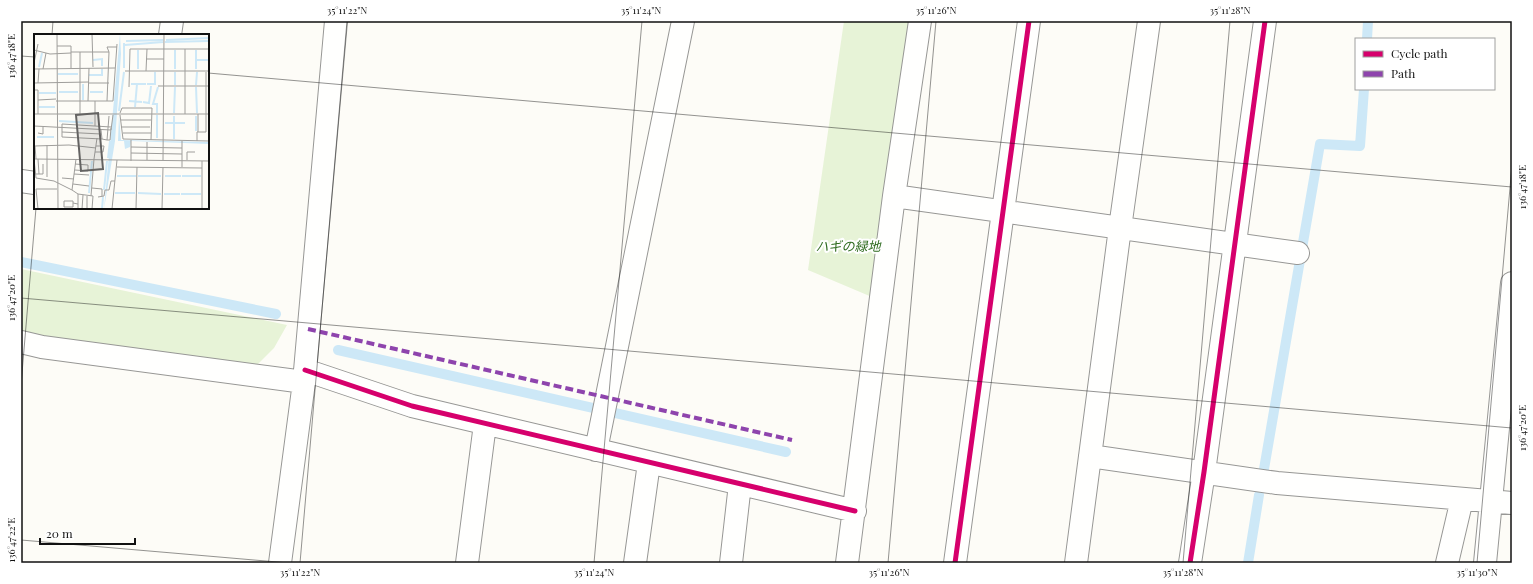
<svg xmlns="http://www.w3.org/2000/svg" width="1533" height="584" font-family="'Playfair Display','Noto Sans JP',serif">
	<rect width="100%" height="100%" fill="#fdfcf7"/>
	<!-- green -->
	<path fill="#e7f3d7" d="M844 21H910L879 300 808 270Z
		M21 269 287 325 274 348 256 366 43 336 21 331Z"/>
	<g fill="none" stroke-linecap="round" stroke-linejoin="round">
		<!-- stream -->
		<path stroke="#cde8f7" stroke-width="10" d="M1367 39 1368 21
			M21 262 276 314
			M338 350 786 452
			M1264 469 1320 144 1360 146 1364 89
			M1248 563 1259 495"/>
		<!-- minor casing -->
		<g stroke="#979795" stroke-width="24">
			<path id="minor" d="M170 35 172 21
				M21 181 35 183
				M894 196 1298 253
				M21 342 42 347 304 382
				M305 370 412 406 855 511
				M596 450 683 21
				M1090 456 1277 483 1512 503
				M280 563 304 382 336 21
				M467 563 485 424
				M635 563 649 463
				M731 563 740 484
				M847 563 894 196 920 21
				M955 563 1029 21
				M1076 563 1120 228 1149 21
				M1190 563 1204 472 1265 21
				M1447 563 1462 499
				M1485 563 1512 283"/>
		</g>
		<!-- minor -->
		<use href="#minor" stroke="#fffffe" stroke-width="22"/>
		<!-- quiet -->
		<path stroke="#8e44ad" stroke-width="4" stroke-dasharray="8 4" stroke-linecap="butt" d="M308 329 792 440"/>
		<!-- cycleway casing -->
		<g stroke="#fff" stroke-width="8">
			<path id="cycleway" d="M305 370 412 406 855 511
				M955 563 1029 21
				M1190 563 1204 472 1265 21"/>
		</g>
		<!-- cycleway -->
		<use href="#cycleway" stroke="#d6006c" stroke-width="5"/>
	</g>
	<!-- ticks -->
	<path fill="none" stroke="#111" stroke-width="1" stroke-opacity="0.45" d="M52 35 53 21M21 56 35 57M208 73 1512 187M21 298 1512 428M21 385 36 208M21 540 289 563M300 563 347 21M594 563 642 21M888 563 936 21M1183 563 1230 21M1477 563 1512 165"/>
	<g text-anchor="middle" stroke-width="4" stroke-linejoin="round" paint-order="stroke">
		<!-- park labels -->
		<g font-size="13" font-style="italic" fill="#2f6b1f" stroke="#fff">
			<text x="848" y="251">ハギの緑地</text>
		</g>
	</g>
	<!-- overview -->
	<g transform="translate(34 34)">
		<rect width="175" height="175" fill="#fdfcf7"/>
		<path d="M86 0 87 20 81 107 70 175ZM85 81 87 106 175 108V110L97 107 96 113 91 115 90 107H84Z" fill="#cde8f7"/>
		<path fill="none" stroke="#cde8f7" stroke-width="2" d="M132 6 175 4M92 7 129 6M131 8 174 7M91 11 129 8M59 26 68 25V32M162 26H175M5 33 8 19M90 34V9M104 35V16M141 35V16M162 35V16M24 40H44M55 41H68V35M97 50H112M113 50H121V38M141 51V38M162 51 163 38M162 53 163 79M25 58H44M56 58H69M5 59H22M49 66V50M95 67 108 68M109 68 115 69 117 52M5 73H21M101 73 103 50M85 77 90 38M123 79V70H119L124 53M140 79 141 53M25 87 59 89M131 89H151M162 97V82M3 103H20M123 104V81M140 105V82M74 124 76 107M83 142H102M104 142H127M131 142H147M148 142H167M70 156 73 127M55 159 58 127M81 159H101M104 159 127 160M130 160H146M147 160H167M68 175 69 163"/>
		<path fill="none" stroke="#9f9e9b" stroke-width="1" d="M23 0 24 175M58 0 59 33M23 12H37V34M0 16 16 20 37 19M37 18H75L73 67M75 18 73 13H83M112 25H130M0 29 4 10M0 35 81 34M9 35 12 19M91 37H175M112 37 113 15M0 49 55 48M4 49 5 35M55 49H75M124 52H175M95 53 96 15H175M0 56H4V80M4 66 22 65M22 67H79L83 10M54 67 55 34M86 79 88 74H118L117 106M0 80H175M151 80V15M164 80V98M46 81V18M86 81 89 105 175 107M87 86H117M0 92 77 96 79 81M61 92V67M87 93H116M67 96 68 105 28 103V90L77 93M28 98 67 100M4 99 9 100V93M89 99H117M68 105 73 106 75 82M73 106H76L77 94M163 107V98H172V38M13 111V143M0 112 35 111 62 114M1 112 2 125M97 113 148 114M61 118H69L70 112H62M97 119 148 120M0 125 175 127M0 125 2 144M4 125 5 140M60 125 63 104M113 126V108M129 126 130 0M153 126V118H161M97 127V106M168 127V175M83 133 168 134M148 133V107M41 136 54 137V131L41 130M1 140H9V130M40 140 55 141M2 144 20 147 38 156 42 125M28 144 40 145M39 150 55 152M58 154 68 155V162M38 156 44 160 59 162 58 175M57 162 60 125M64 163 70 162 71 156H75L77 147H81M39 169V167H30V173H39V169L44 170M4 175 2 155H23M44 175V160M48 175 49 161M53 175V162M78 175 83 126M102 175 103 133M128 175 129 133"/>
		<path fill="#646362" fill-opacity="0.15" stroke="#646362" stroke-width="2" d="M64 79 69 135 47 137 42 81Z"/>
		<rect width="175" height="175" fill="none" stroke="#111" stroke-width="2"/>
	</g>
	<!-- border -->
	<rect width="1533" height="584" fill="none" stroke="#ffffff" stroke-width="44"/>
	<!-- legend -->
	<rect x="1355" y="38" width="140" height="52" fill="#ffffff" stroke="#a0a0a0"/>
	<rect x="1363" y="51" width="20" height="6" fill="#d6006c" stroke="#a0a0a0"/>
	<text x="1391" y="58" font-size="12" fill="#111111">Cycle path</text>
	<rect x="1363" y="71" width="20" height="6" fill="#8e44ad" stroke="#a0a0a0"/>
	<text x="1391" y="78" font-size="12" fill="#111111">Path</text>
	<!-- scale -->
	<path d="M40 538v6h95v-6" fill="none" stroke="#111111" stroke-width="2"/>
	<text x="46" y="538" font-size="12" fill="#111111" stroke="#ffffff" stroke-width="3" paint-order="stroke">20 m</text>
	<rect x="22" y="22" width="1489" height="540" fill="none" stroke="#111" stroke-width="1.5"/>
	<g font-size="10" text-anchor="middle" fill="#111">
		<text x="347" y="14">35°11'22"N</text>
		<text x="641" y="14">35°11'24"N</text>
		<text x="936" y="14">35°11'26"N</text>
		<text x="1230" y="14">35°11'28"N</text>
		<text transform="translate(11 56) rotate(-90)" y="4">136°47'18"E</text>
		<text transform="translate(1522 187) rotate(-90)" y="4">136°47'18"E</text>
		<text transform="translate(11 298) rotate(-90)" y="4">136°47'20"E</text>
		<text transform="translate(1522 428) rotate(-90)" y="4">136°47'20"E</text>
		<text transform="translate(11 540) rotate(-90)" y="4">136°47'22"E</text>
		<text x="300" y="576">35°11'22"N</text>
		<text x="594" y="576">35°11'24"N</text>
		<text x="889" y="576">35°11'26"N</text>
		<text x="1183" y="576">35°11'28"N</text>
		<text x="1477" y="576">35°11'30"N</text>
	</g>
</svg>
